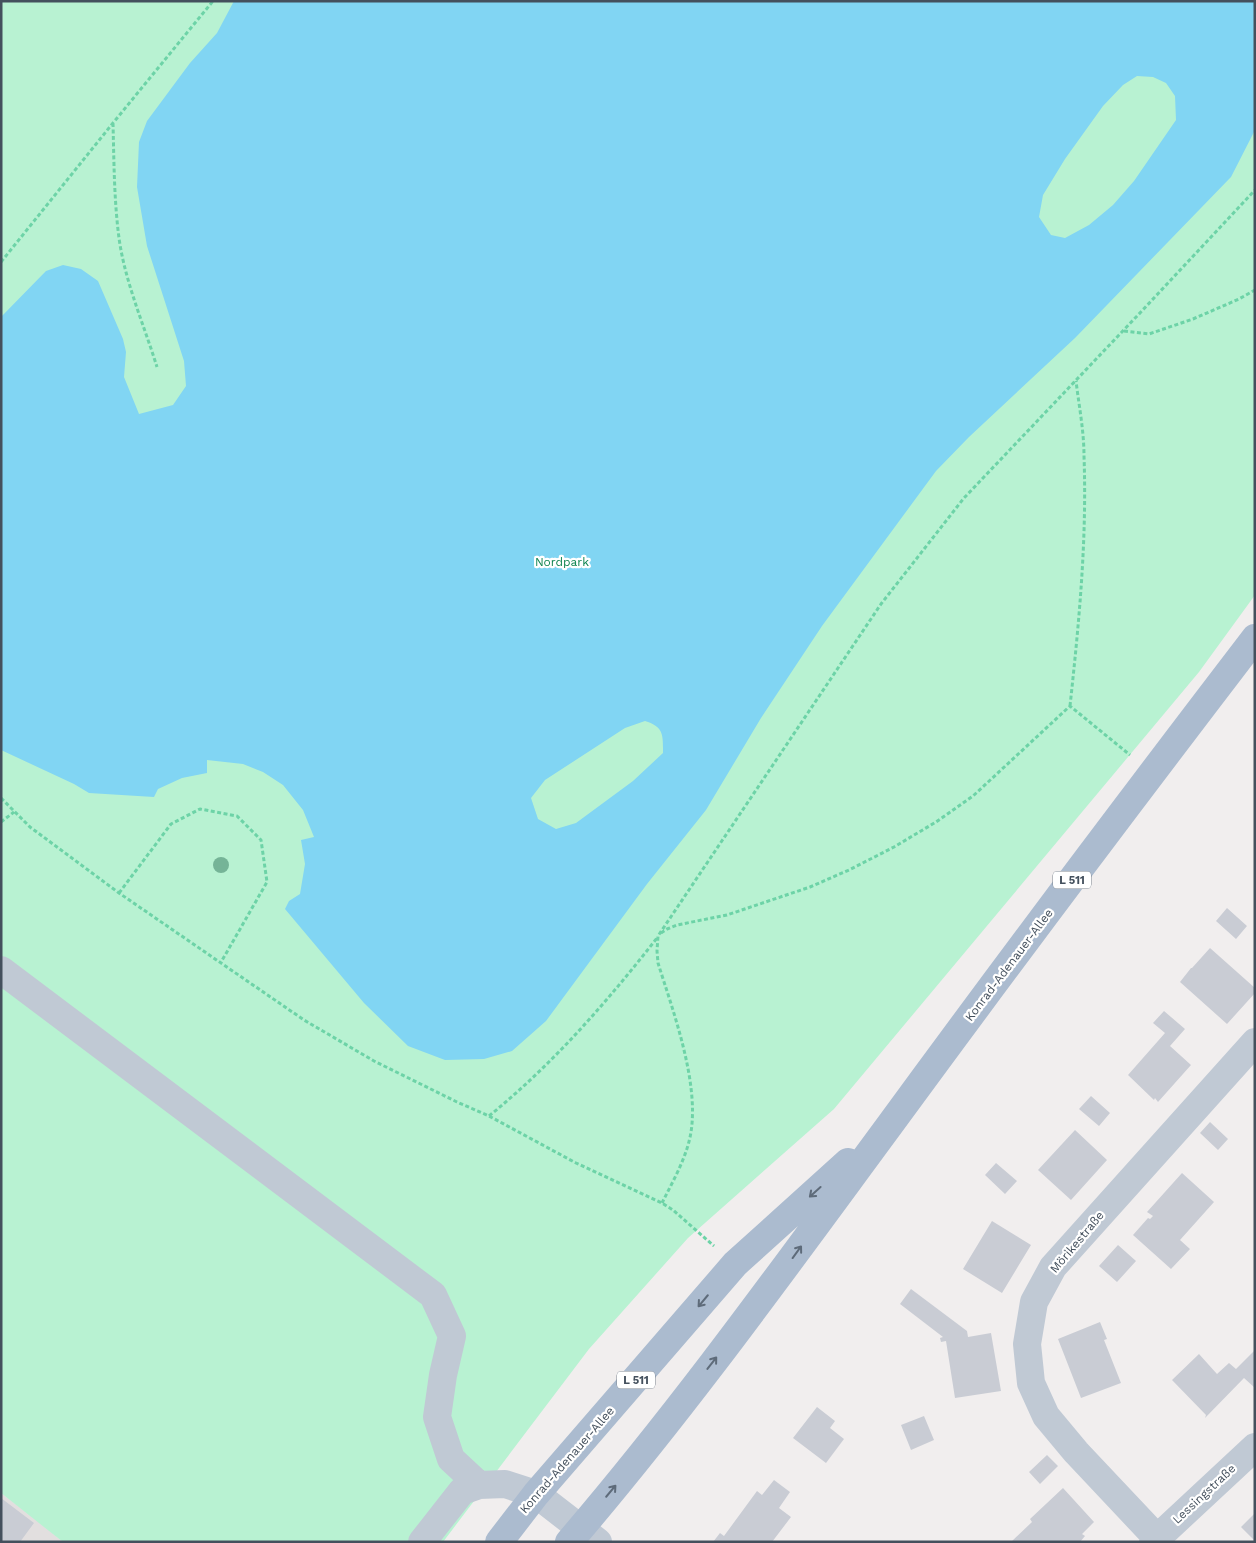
<svg xmlns="http://www.w3.org/2000/svg" width="1256" height="1543" font-family="'Work Sans',sans-serif">
	<rect width="100%" height="100%" fill="#f1eeee"/>
	<!-- education -->
	<path fill="#e2dfdf" d="M1 1493 39 1522 63 1542H1Z"/>
	<!-- green -->
	<path fill="#b8f2d2" d="M1 1H1255V595L1199 672 834 1109 688 1238 589 1349 443 1542H63L1 1493Z"/>
	<!-- water -->
	<path fill="#81d5f3" fill-rule="evenodd" d="M234 1H1255V130L1231 177 1075 338 969 437 936 471 822 626 761 718 706 810 647 884 546 1021 512 1051 484 1059 445 1060 408 1046 364 1003 285 909 289 901 300 894 305 864 301 840 314 837 303 810 283 785 263 772 243 764 207 760V773L182 778 158 789 154 797 89 793 74 784 1 750V317L46 271 63 265 81 269 98 281 123 339 126 352 124 377 139 414 173 405 186 386 184 361 147 246 137 187 139 142 147 121 190 63 217 33ZM1137 76 1153 77 1166 83 1175 96 1176 120 1134 181 1113 205 1089 225 1065 238 1051 235 1039 217 1043 195 1065 159 1103 106 1123 85ZM645 721C664 727 663 735 663 753L633 781 576 823 556 829 538 819 531 798 545 780 625 728Z"/>
	<!-- building -->
	<path fill="#c9ccd4" d="M1227 908 1247 926 1236 939 1216 921Z
		M1210 948 1255 988V993L1227 1024 1180 982 1191 968H1192Z
		M1164 1011 1185 1029 1170 1046 1191 1065 1158 1102 1155 1098 1154 1100 1128 1075 1165 1033 1153 1023Z
		M1091 1096 1110 1113 1099 1126 1079 1109Z
		M1210 1122 1228 1139 1218 1150 1200 1133Z
		M1075 1130 1107 1160 1071 1200 1038 1170Z
		M996 1163 1017 1181 1005 1194 985 1175Z
		M1182 1173 1214 1202 1180 1240 1190 1249 1171 1269 1133 1235 1148 1218 1150 1219 1153 1216 1147 1212Z
		M992 1221 1031 1245 1002 1293 963 1269Z
		M1118 1245 1136 1261 1117 1282 1099 1266Z
		M911 1289 967 1331 968 1337 991 1333 1001 1391 955 1398 946 1341 941 1342 940 1338 943 1337 900 1304Z
		M1100 1322 1107 1339 1104 1340 1121 1383 1081 1398 1058 1339Z
		M1255 1350V1388L1244 1378 1205 1418 1206 1415 1172 1380 1199 1354 1217 1374 1229 1363 1236 1369Z
		M817 1407 835 1421 830 1428 844 1439 826 1463 793 1438Z
		M924 1416 934 1440 911 1450 901 1425Z
		M1047 1455 1058 1466 1040 1484 1029 1472Z
		M774 1480 790 1492 779 1508 791 1517 772 1542H713L720 1533 724 1536 757 1491 762 1495Z
		M1063 1488 1094 1522 1082 1534 1085 1536 1080 1542H1011L1032 1522 1030 1519Z
		M1 1498 34 1523 20 1542H1Z
		M1255 1513V1541L1241 1527Z"/>
	<g fill="none" stroke-linecap="round" stroke-linejoin="round">
		<!-- path -->
		<path stroke="#6dd3a7" stroke-width="3" stroke-dasharray="4 2.5" stroke-linecap="butt" d="M113 123C114 161 114 200 119 238 125 282 144 325 157 367
			M1 262 113 123 213 1
			M1124 331 1149 334 1193 319 1239 299 1255 290
			M1070 706C1079 623 1087 540 1084 456 1084 431 1079 406 1076 381
			M1 798 30 827 119 893 304 1020 374 1061 457 1102 489 1116 576 1163 662 1203 673 1210 714 1246
			M1 822 14 812
			M119 893 171 824 200 809 237 816 261 840 267 882 220 964
			M661 933 667 929 677 925 727 915 810 887 849 870 894 847 936 822 973 796 1070 706 1130 755
			M489 1116C553 1064 606 1003 657 938
			M662 1203C673 1181 687 1157 691 1132 699 1081 673 1011 658 963L657 951 658 936 881 604 964 498 1138 315 1255 190"/>
		<!-- minor -->
		<path stroke="#c0c9d4" stroke-width="28" d="M1 970 433 1295 452 1336 443 1375 437 1417 451 1459 479 1485
			M1157 1538 1076 1452 1046 1416 1031 1383 1027 1344 1034 1302 1053 1267 1255 1042
			M422 1542 462 1491 479 1485 505 1484 536 1494 598 1542
			M1153 1542 1255 1447"/>
		<!-- major -->
		<path stroke="#abbbcf" stroke-width="28" d="M499 1542 536 1494 735 1264 848 1162
			M569 1542C683 1409 785 1267 889 1126 1009 962 1131 800 1255 638"/>
	</g>
	<!-- trees -->
	<circle fill="#75b497" cx="221" cy="865" r="8"/>
	<!-- one-way arrows -->
	<defs><path id="oneway-shaft" d="M-6 0H5M1.5-3L5.5 0L1.5 3" fill="none" stroke-width="1.6" stroke-linecap="round" stroke-linejoin="round" transform="scale(1.25)"/></defs>
	<g stroke="#5e6b7a">
		<use href="#oneway-shaft" transform="translate(815 1192) rotate(138)"/>
		<use href="#oneway-shaft" transform="translate(797 1252) rotate(-54)"/>
		<use href="#oneway-shaft" transform="translate(703 1301) rotate(130)"/>
		<use href="#oneway-shaft" transform="translate(712 1363) rotate(-52)"/>
		<use href="#oneway-shaft" transform="translate(611 1491) rotate(-50)"/>
	</g>
	<g text-anchor="middle" stroke-width="4.5" stroke-linejoin="round" paint-order="stroke">
		<!-- shield labels -->
		<g fill="#fff" stroke="#7c848e" stroke-width="1">
			<rect x="1053" y="871.5" width="38" height="17" rx="4"/>
			<rect x="617" y="1371.5" width="38" height="17" rx="4"/>
		</g>
		<g font-size="11" font-weight="bold" fill="#44505d">
			<text x="1072" y="884">L 511</text>
			<text x="636" y="1384">L 511</text>
		</g>
		<!-- park labels -->
		<g font-size="12" fill="#0f8450" stroke="#fff">
			<text x="562" y="566">Nordpark</text>
		</g>
		<!-- street labels -->
		<g font-size="12" fill="#44505d" stroke="#fff">
			<text transform="translate(1009 965) rotate(-53)" y="4">Konrad-Adenauer-Allee</text>
			<text transform="translate(1077 1242) rotate(-50)" y="4">Mörikestraße</text>
			<text transform="translate(567 1460) rotate(-49)" y="4">Konrad-Adenauer-Allee</text>
			<text transform="translate(1204 1494) rotate(-43)" y="4">Lessingstraße</text>
		</g>
	</g>
	<!-- border -->
	<rect width="1256" height="1543" fill="none" stroke="#44505d" stroke-width="5"/>
</svg>
